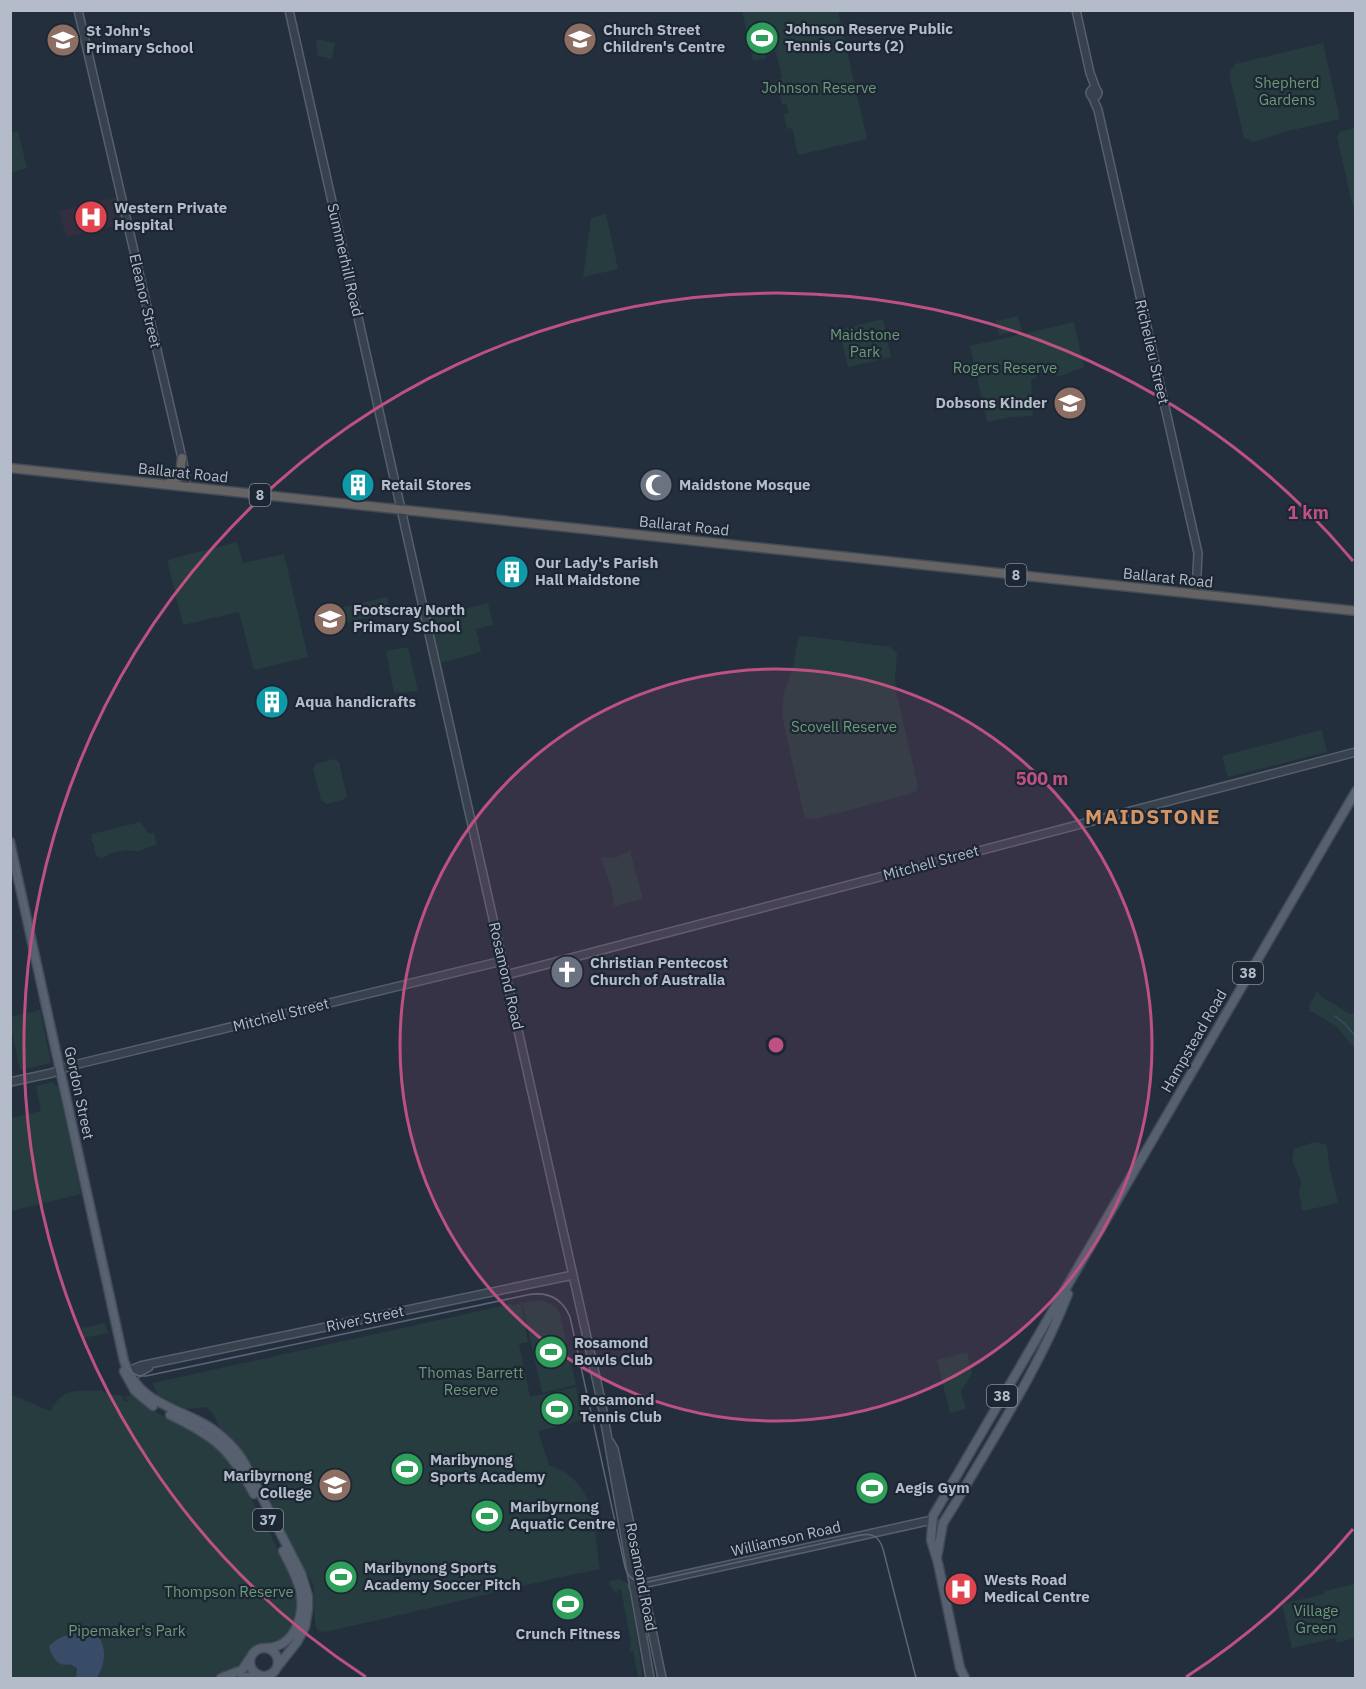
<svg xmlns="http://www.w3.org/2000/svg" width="1366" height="1689" font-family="'IBM Plex Sans',sans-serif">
	<rect width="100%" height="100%" fill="#242f3e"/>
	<!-- medical -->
	<path fill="#32303f" d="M117 197 123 224 66 237 59 211Z"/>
	<!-- green -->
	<path fill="#263c3f" d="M742 11H838L867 139 798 155 792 128 787 129 784 114 789 113 786 104 782 105 776 80 782 78 776 52 766 54V58L753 61Z
		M316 39 335 43 332 59 318 56Z
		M1323 43 1340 119 1284 132 1261 140 1253 142 1244 138 1229 74 1235 64Z
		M1355 128H1356L1355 216 1337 137 1340 132Z
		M18 131 27 168 11 173V133Z
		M606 214 618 269 583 277 591 218Z
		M1018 316 1022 330 999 335 996 321Z
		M883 319 891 357 848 367 839 330Z
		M1074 322 1084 367 1060 376 1042 373 1031 380 1033 416 1011 417 987 422 970 346Z
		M237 542 243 563 284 554 308 657 254 670 239 612 183 625 167 560Z
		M387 597 390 613 325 627 322 612Z
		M488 603 493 625 476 629 481 652 441 663 430 617Z
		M806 636 890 647 897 653 895 679 896 690 918 787 916 792 816 819 807 818 804 815 782 716 784 692 794 663 797 642 800 637Z
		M408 647 418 691 394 693 386 651Z
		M1322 730 1327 752 1228 777 1222 756Z
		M334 759 339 762 347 797 343 800 326 804 321 800 313 769 316 764Z
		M140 822 149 834 154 833 157 844 139 851H129L127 850 108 854 107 856 101 858 96 856 93 842H91L92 834Z
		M630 851 643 899 614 906 611 887 601 858 617 857Z
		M1318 990 1320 996 1350 1014 1355 1013V1049L1336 1026 1311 1011 1308 1012 1310 1008 1308 1007Z
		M40 1010 51 1063 20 1070 11 1027V1017Z
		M53 1082 58 1087 81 1194 11 1211V1118L41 1111 36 1086Z
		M1314 1142 1324 1144 1327 1146 1329 1165 1338 1203 1302 1211 1299 1192 1301 1181 1292 1160 1294 1149Z
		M542 1300 556 1307 560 1314 576 1385 542 1393 522 1303Z
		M521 1303 528 1342 519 1344 530 1397 576 1387 583 1420 538 1431 549 1465C598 1482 593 1526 600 1569 507 1588 417 1612 325 1632L318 1631C312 1623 316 1598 313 1585L249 1461 237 1445 220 1428 213 1413 206 1407 187 1409 157 1395 153 1383 511 1304 512 1306Z
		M105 1323 108 1333 84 1338 82 1328Z
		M967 1352 972 1373 961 1392 966 1409 950 1413 937 1360Z
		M101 1390 108 1395H122L124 1402 128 1401 125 1397 132 1395C156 1416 190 1428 216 1448 235 1462 295 1576 297 1600 297 1609 293 1623 288 1631 280 1644 263 1640 253 1649 249 1652 248 1657 244 1660 236 1668 224 1673 213 1678H11L10 1394 50 1411C66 1385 73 1393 101 1390Z
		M619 1579 629 1584 642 1671 641 1678H632L638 1677 633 1651 629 1652 631 1643 621 1589 617 1590V1594L609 1584 610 1581Z
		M1355 1584V1638L1337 1643 1335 1638 1292 1648 1282 1604 1325 1594V1591Z"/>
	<!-- water -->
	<path fill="#394c67" d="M85 1632 96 1633C108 1647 105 1664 97 1678H76L77 1668 70 1664C58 1668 52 1657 49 1646 60 1635 70 1634 85 1632Z"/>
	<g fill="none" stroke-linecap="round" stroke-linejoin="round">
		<!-- stream -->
		<path stroke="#394c67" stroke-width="1.5" d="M1335 1016 1344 1023 1356 1037"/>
		<!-- tertiary casing -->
		<g stroke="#565f6c" stroke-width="10">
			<path id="tertiary" d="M78 10 182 458 186 478V486
				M289 10 601 1400 650 1678
				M1076 10 1090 73 1096 89
				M1090 93a4 4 0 1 1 8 0a4 4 0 1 1-8 0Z
				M1092 96 1098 110 1198 553 1196 594
				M506 975 1356 752
				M10 1082 52 1073 70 1066 502 961
				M128 1371 140 1366 573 1275
				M132 1376 149 1367
				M610 1442 614 1449 619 1472 662 1678
				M633 1586 932 1520"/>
		</g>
		<!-- primary casing -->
		<g stroke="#414a57" stroke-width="11">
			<path id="primary" d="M10 842 124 1361C138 1403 173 1406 206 1425 222 1435 235 1447 245 1464L301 1573 308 1596V1609L305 1627 297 1642 278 1666
				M124 1371 135 1391 153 1406
				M170 1415C216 1437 230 1449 254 1494
				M937 1557 943 1523 955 1504C995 1435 1039 1368 1068 1294
				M250 1662a14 14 0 1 1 28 0a14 14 0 1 1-28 0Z
				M266 1648C297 1647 306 1611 299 1586 295 1574 289 1562 283 1551
				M221 1678 242 1670 250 1658
				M242 1678 259 1675
				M965 1678 960 1668 938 1563 931 1540 933 1516 1356 791"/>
		</g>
		<!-- trunk casing -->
		<g stroke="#434c59" stroke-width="11">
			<path id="trunk" d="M10 468 1356 611
				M169 483 180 476 182 458"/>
		</g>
		<!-- tertiary -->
		<use href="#tertiary" stroke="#38414e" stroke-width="7"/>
		<!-- primary -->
		<use href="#primary" stroke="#56606e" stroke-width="8"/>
		<!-- trunk -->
		<use href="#trunk" stroke="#656462" stroke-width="8"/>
		<!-- tram -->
		<path stroke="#5a6575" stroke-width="1.5" d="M10 836 124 1359C127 1370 133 1377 146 1376L527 1295C547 1291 562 1298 570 1317L625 1567C628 1578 636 1583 648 1582L861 1535C874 1533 879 1537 883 1549L916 1678"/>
	</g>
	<!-- distance rings -->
	<circle cx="776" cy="1045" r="376" fill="#bd5182" fill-opacity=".12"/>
	<g fill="none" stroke="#bd5182" stroke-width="3">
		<circle cx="776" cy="1045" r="376"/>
		<path d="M1353 1529A753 753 0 0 1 1186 1677M366 1677A753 753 0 1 1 1353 561"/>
	</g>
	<!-- icons -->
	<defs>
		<g id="stadium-disc" transform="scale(1.725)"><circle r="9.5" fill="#2e9e5b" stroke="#1d2633"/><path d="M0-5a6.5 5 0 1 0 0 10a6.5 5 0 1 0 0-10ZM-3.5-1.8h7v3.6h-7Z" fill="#fff"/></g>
		<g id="school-disc" transform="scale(1.725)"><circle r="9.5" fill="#8d6e63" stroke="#1d2633"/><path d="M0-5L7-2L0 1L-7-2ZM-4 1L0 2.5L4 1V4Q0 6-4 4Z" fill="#fff"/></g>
		<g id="hospital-disc" transform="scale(1.725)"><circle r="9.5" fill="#e0444e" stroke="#1d2633"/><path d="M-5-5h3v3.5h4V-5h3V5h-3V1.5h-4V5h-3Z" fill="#fff"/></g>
		<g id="building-disc" transform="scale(1.725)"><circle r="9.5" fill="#0f9aa8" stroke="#1d2633"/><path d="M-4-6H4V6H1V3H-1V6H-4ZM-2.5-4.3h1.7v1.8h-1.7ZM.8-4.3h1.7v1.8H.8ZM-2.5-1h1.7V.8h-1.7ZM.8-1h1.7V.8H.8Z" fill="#fff"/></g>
		<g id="mosque-disc" transform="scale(1.725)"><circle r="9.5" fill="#6b7280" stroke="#1d2633"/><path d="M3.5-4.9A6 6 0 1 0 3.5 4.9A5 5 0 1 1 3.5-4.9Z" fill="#fff"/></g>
		<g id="church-disc" transform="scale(1.725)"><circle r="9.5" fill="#6b7280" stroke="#1d2633"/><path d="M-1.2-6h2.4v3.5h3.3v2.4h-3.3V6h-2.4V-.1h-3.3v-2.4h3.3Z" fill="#fff"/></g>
	</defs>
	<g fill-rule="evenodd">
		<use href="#stadium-disc" x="762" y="38"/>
		<use href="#school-disc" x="580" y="39"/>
		<use href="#school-disc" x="63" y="40"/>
		<use href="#hospital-disc" x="91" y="217"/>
		<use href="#school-disc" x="1070" y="403"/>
		<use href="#building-disc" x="358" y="485"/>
		<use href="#mosque-disc" x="656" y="485"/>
		<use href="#building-disc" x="512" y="572"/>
		<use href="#school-disc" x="330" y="619"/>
		<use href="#building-disc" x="272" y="702"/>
		<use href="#church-disc" x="567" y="972"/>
		<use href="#stadium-disc" x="551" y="1352"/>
		<use href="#stadium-disc" x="557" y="1409"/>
		<use href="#stadium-disc" x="407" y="1469"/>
		<use href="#school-disc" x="335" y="1485"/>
		<use href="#stadium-disc" x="872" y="1488"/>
		<use href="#stadium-disc" x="487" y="1516"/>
		<use href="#stadium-disc" x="341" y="1577"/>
		<use href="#hospital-disc" x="961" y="1589"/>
		<use href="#stadium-disc" x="568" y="1604"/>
	</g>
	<g text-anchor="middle" stroke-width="4.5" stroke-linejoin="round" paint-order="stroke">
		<!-- shield labels -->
		<g fill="#1d2633" stroke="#878f9c" stroke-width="1.5">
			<rect x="249.5" y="484" width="21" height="22" rx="4.5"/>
			<rect x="1005.5" y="564" width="21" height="22" rx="4.5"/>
			<rect x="1233" y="962" width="30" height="22" rx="4.5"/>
			<rect x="987" y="1385" width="30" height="22" rx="4.5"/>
			<rect x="253" y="1509" width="30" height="22" rx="4.5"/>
		</g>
		<g font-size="14" font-weight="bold" fill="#b4bcc9">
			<text x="260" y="500">8</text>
			<text x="1016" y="580">8</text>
			<text x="1248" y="978">38</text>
			<text x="1002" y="1401">38</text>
			<text x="268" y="1525">37</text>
		</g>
		<!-- poi labels -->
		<g font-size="15" font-weight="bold" fill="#b4bcc9" stroke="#1d2633" text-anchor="start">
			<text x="785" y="34">Johnson Reserve Public<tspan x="785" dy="17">Tennis Courts (2)</tspan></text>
			<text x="603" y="35">Church Street<tspan x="603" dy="17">Children's Centre</tspan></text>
			<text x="86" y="36">St John's<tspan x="86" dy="17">Primary School</tspan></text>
			<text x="114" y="213">Western Private<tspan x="114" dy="17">Hospital</tspan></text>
			<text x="1047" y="408" text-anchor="end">Dobsons Kinder</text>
			<text x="381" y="490">Retail Stores</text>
			<text x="679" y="490">Maidstone Mosque</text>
			<text x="535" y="568">Our Lady's Parish<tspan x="535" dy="17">Hall Maidstone</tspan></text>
			<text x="353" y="615">Footscray North<tspan x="353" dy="17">Primary School</tspan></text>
			<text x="295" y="707">Aqua handicrafts</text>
			<text x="590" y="968">Christian Pentecost<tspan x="590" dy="17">Church of Australia</tspan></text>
			<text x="574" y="1348">Rosamond<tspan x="574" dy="17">Bowls Club</tspan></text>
			<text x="580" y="1405">Rosamond<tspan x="580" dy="17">Tennis Club</tspan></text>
			<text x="430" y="1465">Maribynong<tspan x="430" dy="17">Sports Academy</tspan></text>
			<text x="312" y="1481" text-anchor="end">Maribyrnong<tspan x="312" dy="17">College</tspan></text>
			<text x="895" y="1493">Aegis Gym</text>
			<text x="510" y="1512">Maribyrnong<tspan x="510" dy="17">Aquatic Centre</tspan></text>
			<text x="364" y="1573">Maribynong Sports<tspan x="364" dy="17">Academy Soccer Pitch</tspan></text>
			<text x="984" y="1585">Wests Road<tspan x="984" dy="17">Medical Centre</tspan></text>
			<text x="568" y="1639" text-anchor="middle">Crunch Fitness</text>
		</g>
		<!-- park labels -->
		<g font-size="15" fill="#6b9a76" stroke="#1d2633">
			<text x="1287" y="88">Shepherd<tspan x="1287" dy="17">Gardens</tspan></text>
			<text x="819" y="93">Johnson Reserve</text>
			<text x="865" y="340">Maidstone<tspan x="865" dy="17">Park</tspan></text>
			<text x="1005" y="373">Rogers Reserve</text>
			<text x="844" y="732">Scovell Reserve</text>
			<text x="471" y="1378">Thomas Barrett<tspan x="471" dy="17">Reserve</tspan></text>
			<text x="229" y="1597">Thompson Reserve</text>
			<text x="1316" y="1616">Village<tspan x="1316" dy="17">Green</tspan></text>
			<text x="127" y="1636">Pipemaker's Park</text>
		</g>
		<!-- street labels -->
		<g font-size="15" fill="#b4bcc9" stroke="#1d2633">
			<text transform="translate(345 260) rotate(77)" y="5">Summerhill Road</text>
			<text transform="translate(145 301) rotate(77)" y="5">Eleanor Street</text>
			<text transform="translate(1152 352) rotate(77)" y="5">Richelieu Street</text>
			<text transform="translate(183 473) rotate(6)" y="5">Ballarat Road</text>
			<text transform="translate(684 526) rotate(6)" y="5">Ballarat Road</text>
			<text transform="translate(1168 578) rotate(6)" y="5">Ballarat Road</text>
			<text transform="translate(931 863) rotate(-15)" y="5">Mitchell Street</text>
			<text transform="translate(506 976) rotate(77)" y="5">Rosamond Road</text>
			<text transform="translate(281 1015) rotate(-14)" y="5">Mitchell Street</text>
			<text transform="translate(1194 1041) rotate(-60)" y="5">Hampstead Road</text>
			<text transform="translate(79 1093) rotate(78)" y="5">Gordon Street</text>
			<text transform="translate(365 1319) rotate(-12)" y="5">River Street</text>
			<text transform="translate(786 1539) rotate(-13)" y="5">Williamson Road</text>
			<text transform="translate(641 1577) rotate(79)" y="5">Rosamond Road</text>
		</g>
		<!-- district labels -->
		<g font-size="21" font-weight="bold" letter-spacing="1.5" fill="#d59563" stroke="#1d2633">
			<text x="1153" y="824">MAIDSTONE</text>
		</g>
	</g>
	<circle cx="776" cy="1045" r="9" fill="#bd5182" stroke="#1d2633" stroke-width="3"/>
	<g font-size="18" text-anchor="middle" font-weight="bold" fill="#bd5182" stroke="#1d2633" stroke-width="4.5" stroke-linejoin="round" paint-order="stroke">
		<text x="1308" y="519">1 km</text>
		<text x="1042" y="785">500 m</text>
	</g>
	<!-- border -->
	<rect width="1366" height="1689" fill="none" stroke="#b4bcc9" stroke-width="24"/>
</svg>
